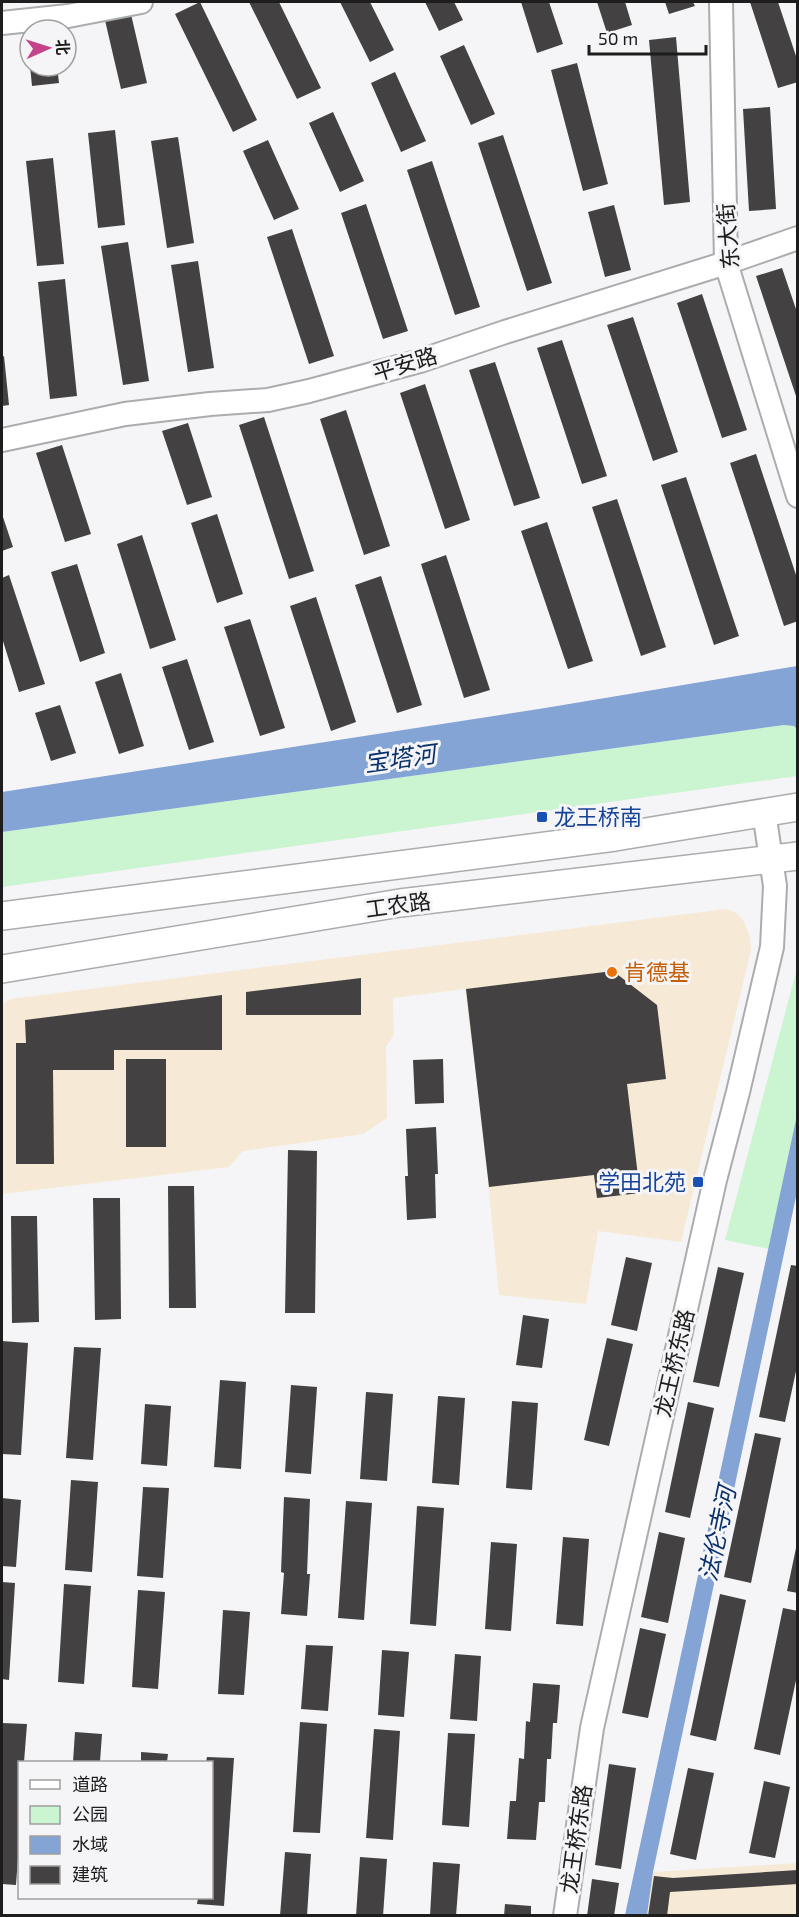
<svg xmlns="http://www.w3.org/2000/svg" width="799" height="1917" font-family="'Exo 2','Noto Sans SC',sans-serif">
	<rect width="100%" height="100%" fill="#f5f5f7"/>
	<!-- commercial -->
	<path fill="#f6ead6" d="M726 909 737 913 744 922 750 937 751 950 681 1242 598 1231 586 1304 499 1295 483 1130 501 1042 472 1045 465 989 393 998 394 1035 386 1046 387 1118 363 1134 243 1151 229 1167 2 1194V1004L10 999Z
		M797 1863V1915L647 1916 653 1872Z"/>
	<!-- green -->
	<path fill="#cbf4d1" d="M784 725 795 726 797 729V776L2 887V832Z
		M797 968V1115L769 1249 725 1240Z"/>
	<!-- water -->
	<path fill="#84a4d6" d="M797 666V729L794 726 784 725 2 832V792L545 708Z
		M797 1115V1192L653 1872 647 1915H625Z"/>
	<!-- building -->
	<path fill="#434141" d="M200 2 257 120 233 132 175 14Z
		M249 2H279L321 88 297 99Z
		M340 2H370L394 50 370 62Z
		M425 2H454L463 20 439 31Z
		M521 2H549L563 44 537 53Z
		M597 2H625L632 25 607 33Z
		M665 2H693L695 6 669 14Z
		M750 2H778L798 62V82L778 88Z
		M130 10 147 83 121 89 104 16Z
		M676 37 690 202 664 205 649 40Z
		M464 45 495 114 471 125 440 56Z
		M577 63 608 184 583 191 551 70Z
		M30 66H57L59 83 32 86Z
		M395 72 426 141 401 152 371 83Z
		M770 107 776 209 749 211 743 109Z
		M333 112 364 181 340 192 309 123Z
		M115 130 125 225 98 228 88 133Z
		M503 135 552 283 527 291 478 143Z
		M178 137 194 243 167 248 151 141Z
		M268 140 299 209 274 220 243 151Z
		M53 158 64 264 37 266 26 161Z
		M432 161 480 307 455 315 407 170Z
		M366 204 408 331 383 339 341 213Z
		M614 205 631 270 605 277 588 212Z
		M292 229 334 356 309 364 267 237Z
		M128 242 149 381 123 385 101 246Z
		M198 261 214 368 188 372 171 265Z
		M782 268 798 315 797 399 756 276Z
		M65 279 77 396 50 399 38 282Z
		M702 294 747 430 722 438 677 303Z
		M633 317 678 452 653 461 607 325Z
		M562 340 607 476 582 484 537 348Z
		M4 356 9 405 2 406V357Z
		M495 362 540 498 514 506 469 370Z
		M425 384 470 520 445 529 400 393Z
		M346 410 390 546 364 555 320 419Z
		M264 417 314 571 289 579 239 425Z
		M188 423 212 497 187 505 162 431Z
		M62 445 91 534 65 542 36 453Z
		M756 454 798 581V621L784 626 730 463Z
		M686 477 739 636 714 645 661 485Z
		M617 499 666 647 641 656 592 507Z
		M2 514 13 547 2 551Z
		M217 514 243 594 217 603 191 523Z
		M547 522 593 661 568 669 521 531Z
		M142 535 176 640 150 649 117 544Z
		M446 555 490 690 464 698 421 564Z
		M77 564 105 653 80 662 51 572Z
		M9 575 45 684 19 692 2 638V578Z
		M381 576 422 705 397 713 355 585Z
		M316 597 356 722 331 731 290 606Z
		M250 619 285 728 260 736 224 627Z
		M187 659 214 742 189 750 162 667Z
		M121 673 144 746 119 754 95 682Z
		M60 705 76 753 51 761 35 713Z
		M613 971 657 1005 666 1079 627 1084 640 1193 597 1198 594 1175 489 1187 466 989Z
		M361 978V1015H246V992Z
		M222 995V1050H114V1070H53L54 1164H16V1043H26L25 1020Z
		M126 1059H166V1147H126Z
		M443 1059 444 1103 415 1104 413 1060Z
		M436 1127 438 1174H435L436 1218 407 1220 405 1176H408L406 1129Z
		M288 1150 317 1151 315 1313H285Z
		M168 1186H194L196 1308H169Z
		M93 1198H120L121 1319 95 1320Z
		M11 1216H37L39 1322 12 1323Z
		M626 1257 652 1263 637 1331 611 1325Z
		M791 1265 798 1266V1362L785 1422 759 1417Z
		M718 1267 744 1273 719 1387 693 1382Z
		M523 1315 549 1319 542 1368 516 1365Z
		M607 1338 633 1344 609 1446 584 1440Z
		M2 1341 28 1343 21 1455 2 1454Z
		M74 1347 101 1348 93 1460 66 1458Z
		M220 1380 246 1382 241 1469 214 1467Z
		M291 1385 317 1387 311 1474 285 1472Z
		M366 1392 393 1394 387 1481 360 1479Z
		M438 1396 465 1398 459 1485 432 1483Z
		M512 1401 538 1403 532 1490 506 1488Z
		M688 1402 714 1408 690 1518 665 1512Z
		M145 1404 171 1406 167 1466 141 1464Z
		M755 1433 781 1438 751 1583 724 1577Z
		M71 1480 98 1482 92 1572 65 1570Z
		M143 1487 169 1488 163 1578 137 1576Z
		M284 1497 310 1499 307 1574H310L307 1616 281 1614 284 1573 281 1572Z
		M2 1498 21 1500 16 1567 2 1566Z
		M346 1501 372 1503 364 1620 338 1618Z
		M417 1506 444 1508 436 1626 410 1624Z
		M659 1532 685 1538 668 1623 641 1617Z
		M563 1537 589 1539 583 1626 556 1624Z
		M491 1542 517 1544 511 1631 485 1629Z
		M796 1548H798V1593L787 1591Z
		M2 1582 15 1583 9 1680 2 1679Z
		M64 1584 91 1586 84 1684 58 1682Z
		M138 1590 165 1592 158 1689 132 1687Z
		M720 1594 746 1600 716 1741 690 1735Z
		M783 1608 798 1611V1671L780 1755 754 1749Z
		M223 1610 250 1612 244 1695 218 1694Z
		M640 1628 666 1634 648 1718 622 1713Z
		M306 1645 333 1646 328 1711 301 1709Z
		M382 1650 409 1652 404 1717 378 1715Z
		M455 1654 481 1656 477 1721 450 1719Z
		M533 1683 560 1685 557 1723H553L551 1759H547L545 1802H539L536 1840 507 1839 510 1801H516L519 1758 524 1759 526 1721 530 1722Z
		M300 1722 327 1724 320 1833 293 1832Z
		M2 1723 27 1724 24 1762H20V1830L16 1885 2 1884Z
		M374 1729 400 1731 393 1840 366 1838Z
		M75 1732 102 1734 100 1762H73Z
		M448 1733 475 1734 469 1827 442 1825Z
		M141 1752 168 1754 167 1762H141Z
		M207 1757 234 1758 224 1906 197 1904 198 1898H212V1762H206Z
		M609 1764 636 1768 621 1869 595 1865Z
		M688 1768 714 1773 696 1860 670 1854Z
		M764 1781 790 1787 775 1858 749 1853Z
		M285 1852 311 1854 307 1916H280Z
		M360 1857 387 1859 383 1916H356Z
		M433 1862 460 1864 456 1916H430Z
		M798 1870V1884L670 1892 667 1916H648L654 1876 673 1878Z
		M592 1879 619 1883 614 1916H587Z
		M505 1904 531 1906V1916H504Z"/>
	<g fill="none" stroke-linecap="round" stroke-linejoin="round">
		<!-- minor casing -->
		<g stroke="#abacae" stroke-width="26">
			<path id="minor" d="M721 2 726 263 798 496
				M2 23 68 16 141 2
				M2 440 125 414 210 404 268 400 309 391 420 361 505 332 726 263 798 238
				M565 1916 592 1728 715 1180 738 1092 772 947 775 886 764 812"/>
		</g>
		<!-- major casing -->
		<g stroke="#abacae" stroke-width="30">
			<path id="major" d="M2 916 615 837 798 807
				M2 969 400 903 798 856"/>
		</g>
		<!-- minor -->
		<use href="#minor" stroke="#fff" stroke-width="22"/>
		<!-- major -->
		<use href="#major" stroke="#fff" stroke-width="27"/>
	</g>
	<!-- markers -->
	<g fill="#1a4fb4" stroke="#f5f5f7" stroke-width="2">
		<rect x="536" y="811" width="12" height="12" rx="3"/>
		<rect x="692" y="1176" width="12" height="12" rx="3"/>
	</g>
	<circle fill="#e8710a" stroke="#f5f5f7" stroke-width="2" cx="612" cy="972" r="6"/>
	<g text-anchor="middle" stroke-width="6" stroke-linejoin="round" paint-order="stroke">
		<!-- street labels -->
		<g font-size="22" fill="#1d1d1d" stroke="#f5f5f7">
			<text transform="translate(728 236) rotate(-95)" y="8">东大街</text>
			<text transform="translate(405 364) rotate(-17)" y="8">平安路</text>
			<text transform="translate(398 905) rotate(-8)" y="8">工农路</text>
			<text transform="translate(674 1363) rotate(-77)" y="8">龙王桥东路</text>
			<text transform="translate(576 1839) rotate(-82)" y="8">龙王桥东路</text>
		</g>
		<!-- transit labels -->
		<g font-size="22" fill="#164399" stroke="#f5f5f7" text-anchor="start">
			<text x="554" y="825">龙王桥南</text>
			<text x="686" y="1190" text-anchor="end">学田北苑</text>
		</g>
		<!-- food labels -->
		<g font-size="22" fill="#c56008" stroke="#f5f5f7" text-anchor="start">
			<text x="624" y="980">肯德基</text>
		</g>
		<!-- water labels -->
		<g font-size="24" font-style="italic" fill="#08306b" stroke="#f5f5f7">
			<text transform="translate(400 759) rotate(-8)" y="8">宝塔河</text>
			<text transform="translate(718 1534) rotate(-78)" y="8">法伦寺河</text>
		</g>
	</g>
	<!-- border -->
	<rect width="799" height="1917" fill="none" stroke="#1d1d1d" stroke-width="6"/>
	<!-- legend -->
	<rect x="18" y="1761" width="195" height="138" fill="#f5f5f7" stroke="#9f9fa0" stroke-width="1.5"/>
	<rect x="30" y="1780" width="30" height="9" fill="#ffffff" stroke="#9f9fa0" stroke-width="1.5"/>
	<text x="72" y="1791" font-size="18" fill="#1d1d1d">道路</text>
	<rect x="30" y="1806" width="30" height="18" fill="#cbf4d1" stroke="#9f9fa0" stroke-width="1.5"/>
	<text x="72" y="1821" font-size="18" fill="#1d1d1d">公园</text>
	<rect x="30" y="1836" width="30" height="18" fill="#84a4d6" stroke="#9f9fa0" stroke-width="1.5"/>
	<text x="72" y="1851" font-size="18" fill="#1d1d1d">水域</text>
	<rect x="30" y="1866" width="30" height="18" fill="#434141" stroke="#9f9fa0" stroke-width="1.5"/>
	<text x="72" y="1881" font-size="18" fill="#1d1d1d">建筑</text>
	<!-- north arrow -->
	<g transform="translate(48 48) rotate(87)"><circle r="28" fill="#f5f5f7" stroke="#9f9fa0" stroke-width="1.5"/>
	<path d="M0-4.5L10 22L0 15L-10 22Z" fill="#c5438b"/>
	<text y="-9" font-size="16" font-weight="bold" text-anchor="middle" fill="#1d1d1d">北</text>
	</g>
	<!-- scale -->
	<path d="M589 45v9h117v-9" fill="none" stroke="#1d1d1d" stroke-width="3"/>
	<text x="598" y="45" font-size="18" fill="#1d1d1d" stroke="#f5f5f7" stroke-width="4.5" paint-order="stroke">50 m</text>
</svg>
